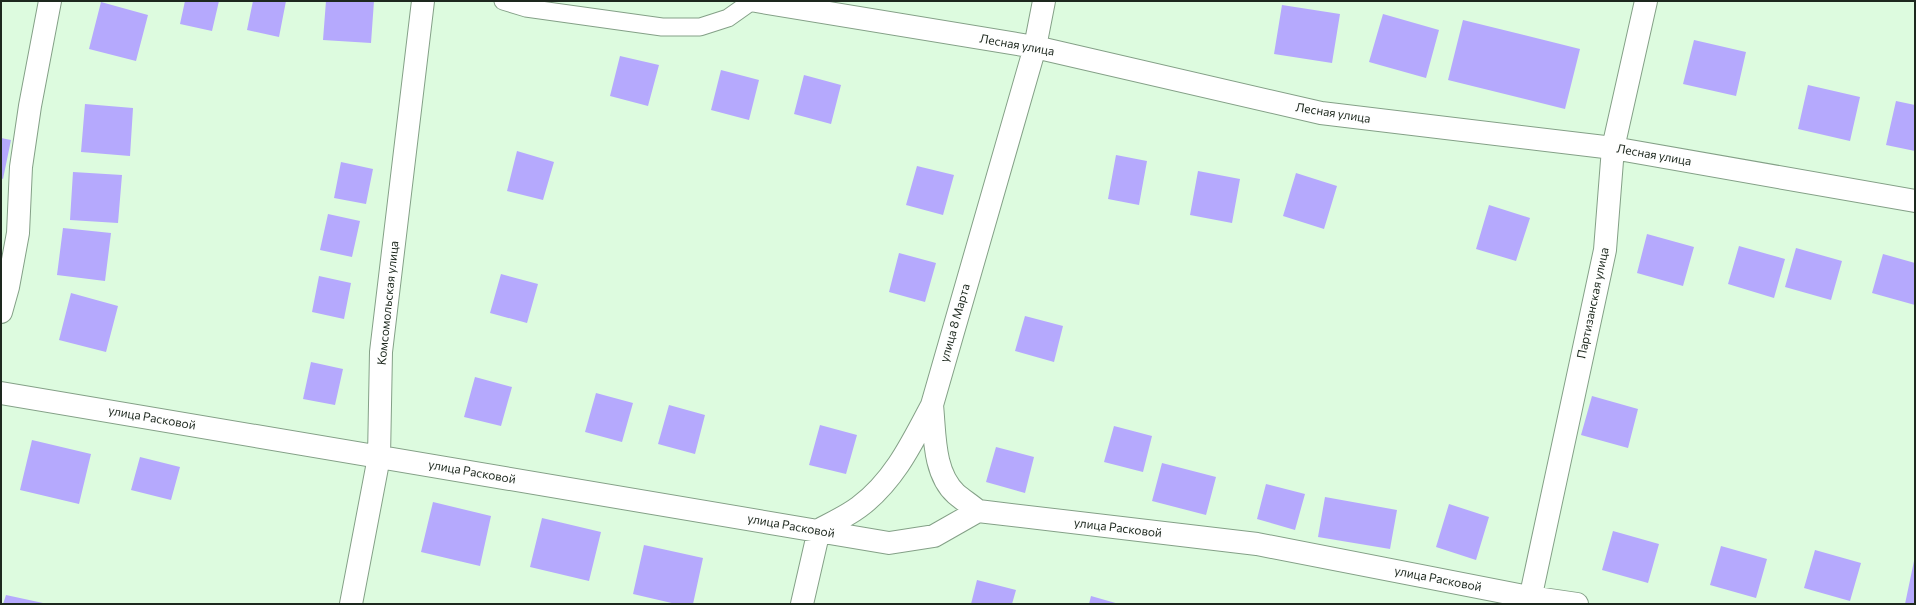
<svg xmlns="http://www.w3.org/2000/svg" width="1916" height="605" font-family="Commissioner,sans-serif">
	<rect width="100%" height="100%" fill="#ddfbdf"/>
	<!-- building -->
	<path fill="#b5a9fd" d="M185 1H219L212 31 180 24Z
		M253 1H286L279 37 247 30Z
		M326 1H374L371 43 323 40Z
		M101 2 148 15 136 61 89 49Z
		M1282 5 1340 14 1332 63 1274 54Z
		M1383 14 1439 30 1426 78 1369 62Z
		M1463 20 1580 49 1565 109 1448 80Z
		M1694 40 1746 52 1736 96 1683 84Z
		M620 56 659 65 648 106 610 96Z
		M721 70 759 80 749 120 711 110Z
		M804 75 841 85 831 124 794 114Z
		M1808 85 1860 97 1850 141 1798 129Z
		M1896 101 1915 105V151L1886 145Z
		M85 104 133 108 130 156 81 152Z
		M1 138 11 140 3 179 1 178Z
		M517 151 554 162 543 200 507 191Z
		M1116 155 1147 161 1139 205 1108 199Z
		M341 162 373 169 366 204 334 198Z
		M917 166 954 175 943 215 906 205Z
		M1198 171 1240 179 1232 223 1190 215Z
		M73 172 122 175 118 223 70 220Z
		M1296 173 1337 186 1324 229 1283 216Z
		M1489 205 1530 218 1516 261 1476 249Z
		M328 214 360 221 352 257 320 250Z
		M63 228 111 233 105 281 57 275Z
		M1647 234 1694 247 1683 286 1637 273Z
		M1739 246 1785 259 1774 298 1728 284Z
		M1796 248 1842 261 1831 300 1785 287Z
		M899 253 936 263 925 302 889 292Z
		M1883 254 1915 263V305L1872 293Z
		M501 274 538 284 527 323 490 313Z
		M319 276 351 283 344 319 312 312Z
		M71 293 118 306 106 352 59 340Z
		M1025 316 1063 326 1054 362 1015 351Z
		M311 362 343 369 335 405 303 399Z
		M475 377 512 387 501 426 464 417Z
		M596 393 633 403 622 442 585 432Z
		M1592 396 1638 409 1628 448 1581 435Z
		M669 405 705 415 695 454 658 444Z
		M820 425 857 435 846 474 809 465Z
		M1114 426 1152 436 1143 472 1104 462Z
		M32 440 91 454 79 504 20 490Z
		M996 447 1034 457 1025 493 986 482Z
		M140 457 180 467 171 500 131 490Z
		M1162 463 1216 477 1206 515 1152 501Z
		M1266 484 1305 494 1295 530 1257 519Z
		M1325 497 1397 510 1390 549 1318 537Z
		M433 502 491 516 480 566 421 552Z
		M1449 504 1489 517 1476 560 1436 547Z
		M542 518 601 532 589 581 530 567Z
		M1613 531 1659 544 1648 583 1602 570Z
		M644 545 703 558 693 604H676L633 594Z
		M1721 546 1767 559 1756 598 1710 585Z
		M1815 550 1861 563 1850 601 1804 588Z
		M1914 561 1915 604H1905Z
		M977 580 1016 590 1012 604H971Z
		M6 595 43 603V604H3Z
		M1091 596 1119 604H1089Z"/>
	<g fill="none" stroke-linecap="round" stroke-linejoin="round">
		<!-- lane casing -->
		<g stroke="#84a087" stroke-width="19">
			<path id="lane" d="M503 1 526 8 662 27H700L728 18 752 1"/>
		</g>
		<!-- street casing -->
		<g stroke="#84a087" stroke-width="24">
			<path id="street" d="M756 1 1035 47 1321 113 1613 148 1915 201
				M1 312 8 287 18 233 21 167 30 106 50 1
				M1 393 889 543 934 536 978 511 1257 544 1529 597 1577 604
				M932 405C935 434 933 473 956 494 963 500 971 505 978 511
				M351 604 379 457 381 352 423 1
				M802 604 819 530C832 523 847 516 859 507 894 481 912 443 932 405L1035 47 1044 1
				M1529 604 1605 250 1613 148 1646 1"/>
		</g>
		<!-- lane -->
		<use href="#lane" stroke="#fff" stroke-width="17"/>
		<!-- street -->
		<use href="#street" stroke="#fff" stroke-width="22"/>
	</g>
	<g text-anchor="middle" stroke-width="3.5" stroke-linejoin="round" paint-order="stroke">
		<!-- street labels -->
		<g font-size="12" fill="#1d281e" stroke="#fefefe">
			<text transform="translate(1017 45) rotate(10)" y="4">Лесная улица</text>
			<text transform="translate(1333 113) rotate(9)" y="4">Лесная улица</text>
			<text transform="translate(1654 155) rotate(10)" y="4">Лесная улица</text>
			<text transform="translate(388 303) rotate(-84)" y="4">Комсомольская улица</text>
			<text transform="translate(1593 303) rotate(-78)" y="4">Партизанская улица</text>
			<text transform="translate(955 323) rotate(-74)" y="4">улица 8 Марта</text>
			<text transform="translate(152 418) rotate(10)" y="4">улица Расковой</text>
			<text transform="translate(472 472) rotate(10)" y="4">улица Расковой</text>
			<text transform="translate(791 526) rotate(10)" y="4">улица Расковой</text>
			<text transform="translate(1118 528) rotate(7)" y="4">улица Расковой</text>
			<text transform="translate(1438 579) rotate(11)" y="4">улица Расковой</text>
		</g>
	</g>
	<!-- border -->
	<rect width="1916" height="605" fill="none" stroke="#1d281e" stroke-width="4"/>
</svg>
